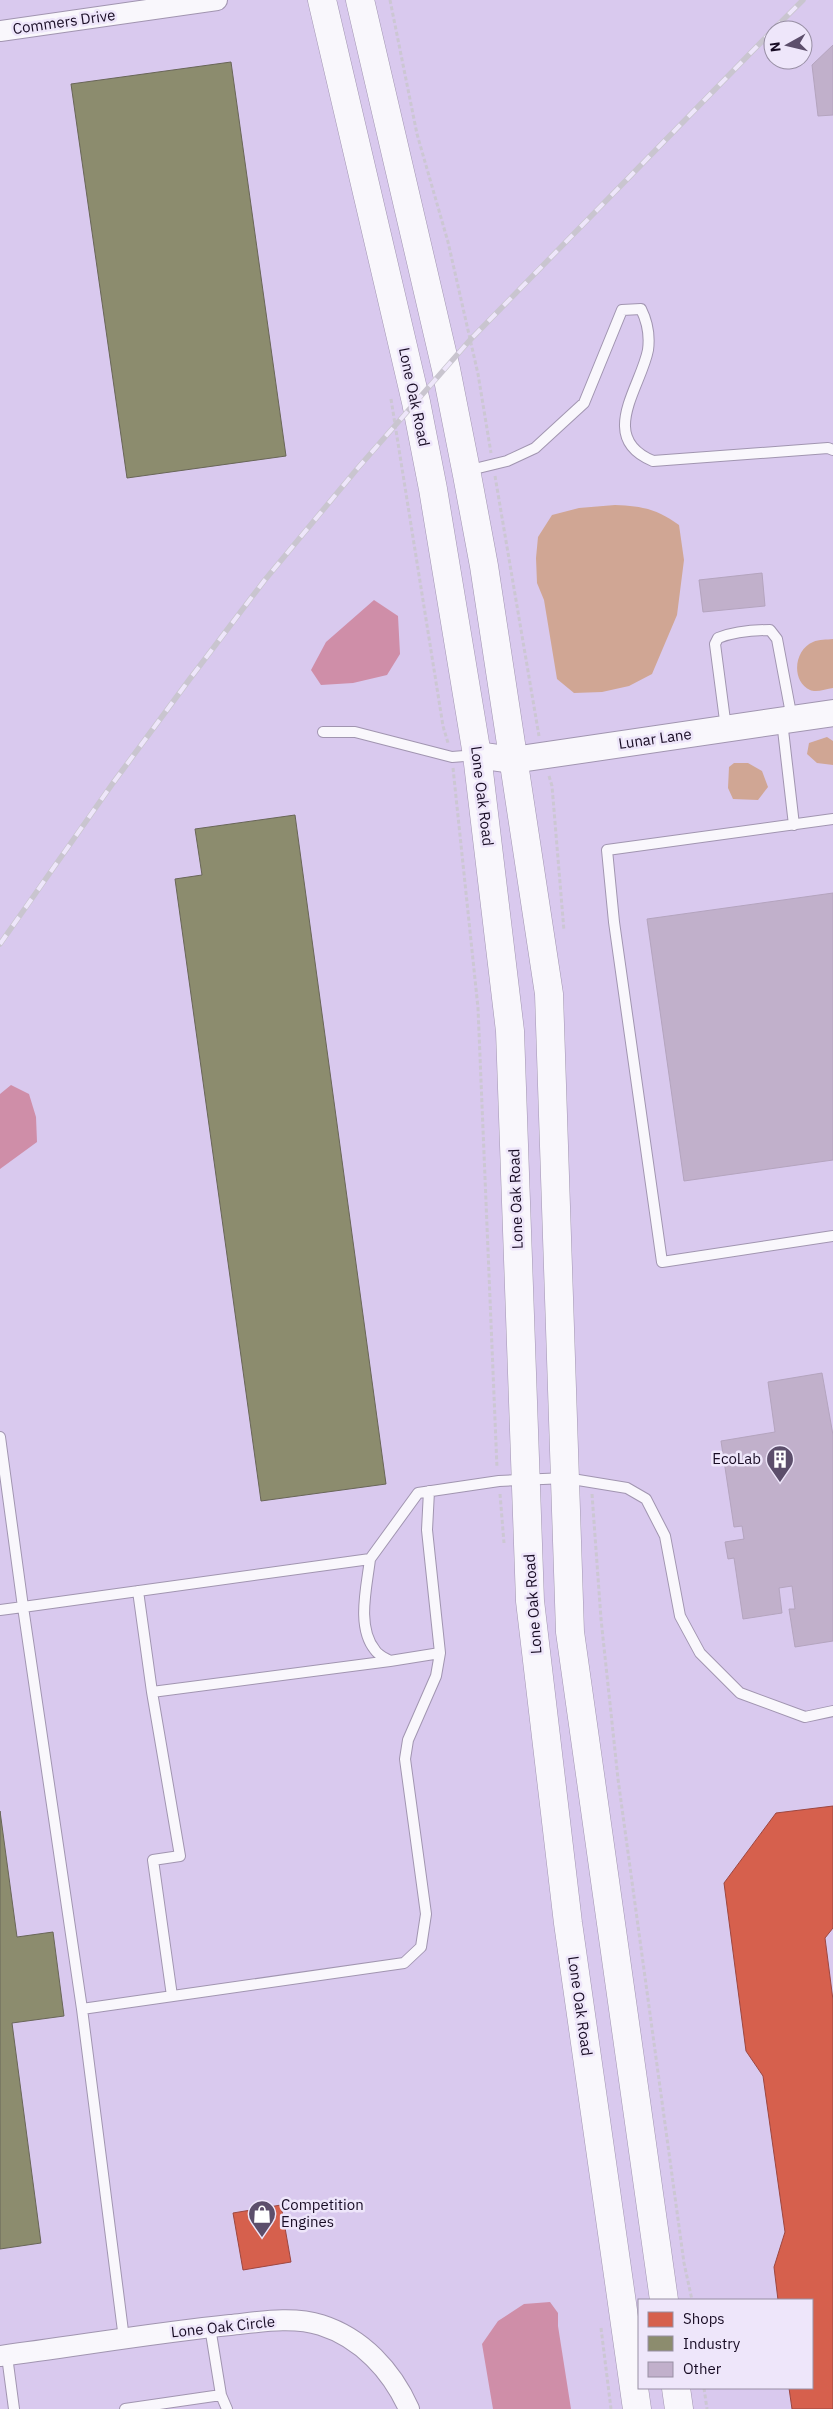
<svg xmlns="http://www.w3.org/2000/svg" width="833" height="2409" font-family="'IBM Plex Sans',sans-serif">
	<rect width="100%" height="100%" fill="#d9c9ee"/>
	<!-- forest -->
	<path fill="#d0a694" d="M615 505C642 506 657 509 679 525L684 560 677 615 652 674 629 686 602 692 574 693 557 679 544 600 537 583 536 558 538 537 552 515 579 508Z
		M833 639V688C826 689 816 693 810 690 790 680 795 649 813 642 819 639 827 640 833 639Z
		M827 737 833 741V765L817 763 807 754 809 743Z
		M734 763H748L762 771 768 787 758 800 733 799 728 788 729 767Z"/>
	<!-- water -->
	<path fill="#cf8ea8" d="M374 600 398 616 400 654 387 675 353 683 321 685 311 670 326 642Z
		M11 1085 29 1094 36 1117 37 1142 0 1169V1094Z
		M550 2302 558 2313V2326L571 2409H493L482 2344 498 2321 524 2304Z"/>
	<!-- shops -->
	<path fill="#d6604d" stroke="#9d4741" d="M833 1806V1928L825 1938 833 2000V2409H792L789 2388H812V2300H778L774 2267 785 2232 763 2076 746 2051 724 1883 776 1813Z
		M281 2205 291 2262 243 2270 233 2213Z"/>
	<!-- industry -->
	<path fill="#8c8c6e" stroke="#696658" d="M231 62 286 456 127 478 71 84Z
		M295 815 386 1484 261 1501 175 879 202 875 195 829Z
		M0 1811 17 1937 53 1932 64 2016 12 2023 41 2243 0 2249Z"/>
	<!-- building -->
	<path fill="#c1b0cb" stroke="#b4a4be" d="M833 45V115L818 116 812 65Z
		M762 573 765 606 703 612 699 580Z
		M833 893V1160L684 1181 647 919Z
		M822 1373 833 1435V1641L795 1647 789 1609H795L792 1586 779 1588 782 1613 743 1619 734 1558 728 1559 725 1542 744 1539 742 1526 734 1527 721 1441 775 1432 768 1382Z"/>
	<g fill="none" stroke-linecap="round" stroke-linejoin="round">
		<!-- service casing -->
		<g stroke="#a195b0" stroke-width="12">
			<path id="service" d="M466 471 507 461 535 448 584 403 622 310 641 309C648 323 650 335 648 350 641 387 597 438 653 461L828 448 833 450
				M782 721 794 825
				M726 728 715 644 718 638C733 632 754 630 770 630L777 639 792 719
				M323 732H355L452 757 477 755
				M833 819 607 850 614 922 662 1262 833 1236
				M0 1437 23 1607 0 1610
				M370 1559C367 1586 356 1627 375 1650 378 1655 385 1658 390 1661L440 1653
				M138 1591 152 1692 390 1661
				M152 1692 180 1856 153 1860 172 1996
				M82 2009 404 1963 421 1947 426 1914 405 1759 408 1740 436 1676 440 1653 427 1530 429 1491
				M210 2327 221 2395 227 2409
				M124 2339 82 2009 23 1607 370 1559 418 1493 499 1481 566 1478 627 1488 646 1499 665 1536 680 1616 700 1653 740 1693 805 1717 833 1711
				M7 2356 14 2409
				M125 2409 221 2395"/>
		</g>
		<!-- minor casing -->
		<g stroke="#a195b0" stroke-width="22">
			<path id="minor" d="M0 31 217 0
				M0 2356C77 2346 153 2333 230 2325 259 2322 293 2316 321 2325 362 2338 392 2371 409 2409"/>
		</g>
		<!-- tertiary casing -->
		<g stroke="#a195b0" stroke-width="28">
			<path id="tertiary" d="M477 755 513 760 833 713"/>
		</g>
		<!-- secondary casing -->
		<g stroke="#a195b0" stroke-width="29">
			<path id="secondary" d="M322 0 416 402 433 489 477 755 510 1031 530 1601 568 1923 637 2409
				M360 0 446 369 467 475 484 566 549 994 570 1632 664 2300
				M676 2388 679 2409"/>
		</g>
		<!-- path -->
		<path stroke="#ccc7d3" stroke-width="3" stroke-dasharray="4 2.5" stroke-linecap="butt" d="M390 0 417 134 448 242 478 374 491 453
			M391 399 443 726 448 743
			M495 476 539 736
			M453 768 478 1008 497 1468
			M549 776 552 786 564 931
			M500 1494 504 1543
			M592 1494 601 1619 618 1779 684 2263 692 2300
			M601 2328 611 2409
			M704 2388 707 2409"/>
		<!-- service -->
		<use href="#service" stroke="#f9f7fc" stroke-width="10"/>
		<!-- minor -->
		<use href="#minor" stroke="#f9f7fc" stroke-width="20"/>
		<!-- tertiary -->
		<use href="#tertiary" stroke="#f9f7fc" stroke-width="26"/>
		<!-- secondary -->
		<use href="#secondary" stroke="#f9f7fc" stroke-width="28"/>
		<!-- rail casing -->
		<g stroke="#c9c5cf" stroke-width="5.5">
			<path id="rail" d="M773 30 803 0
				M0 944 113 783 189 680 264 581 357 469 470 340 773 30"/>
		</g>
		<!-- rail -->
		<use href="#rail" stroke="#eee6fa" stroke-width="4" stroke-dasharray="11" stroke-linecap="butt"/>
	</g>
	<!-- icons -->
	<defs>
		<g id="building-pin" transform="scale(1.4375)"><path d="M0 17L-7.5 6A9.5 9.5 0 1 1 7.5 6Z" fill="#5c4e6b" stroke="#eee6fa"/><path d="M-4-6H4V6H1V3H-1V6H-4ZM-2.5-4.3h1.7v1.8h-1.7ZM.8-4.3h1.7v1.8H.8ZM-2.5-1h1.7V.8h-1.7ZM.8-1h1.7V.8H.8Z" fill="#fff"/></g>
		<g id="shop-pin" transform="scale(1.4375)"><path d="M0 17L-7.5 6A9.5 9.5 0 1 1 7.5 6Z" fill="#5c4e6b" stroke="#eee6fa"/><path d="M-5-2.5h2.3a2.7 3.5 0 0 1 5.4 0H5L5.5 6h-11ZM-1.5-2.5h3a1.5 2.3 0 0 0-3 0Z" fill="#fff"/></g>
	</defs>
	<g fill-rule="evenodd">
		<use href="#building-pin" x="780" y="1459"/>
		<use href="#shop-pin" x="262" y="2214"/>
	</g>
	<g text-anchor="middle" stroke-width="5" stroke-linejoin="round" paint-order="stroke">
		<!-- street labels -->
		<g font-size="15" fill="#180c24" stroke="#eee6fa">
			<text transform="translate(64 22) rotate(-8)" y="5">Commers Drive</text>
			<text transform="translate(414 397) rotate(78)" y="5">Lone Oak Road</text>
			<text transform="translate(655 739) rotate(-8)" y="5">Lunar Lane</text>
			<text transform="translate(482 796) rotate(83)" y="5">Lone Oak Road</text>
			<text transform="translate(516 1199) rotate(-92)" y="5">Lone Oak Road</text>
			<text transform="translate(533 1604) rotate(-94)" y="5">Lone Oak Road</text>
			<text transform="translate(580 2006) rotate(82)" y="5">Lone Oak Road</text>
			<text transform="translate(223 2327) rotate(-6)" y="5">Lone Oak Circle</text>
		</g>
		<!-- poi labels -->
		<g font-size="15" fill="#180c24" stroke="#eee6fa" text-anchor="end">
			<text x="761" y="1464">EcoLab</text>
			<text x="281" y="2210" text-anchor="start">Competition<tspan x="281" dy="17">Engines</tspan></text>
		</g>
	</g>
	<!-- legend -->
	<rect x="638" y="2299" width="175" height="90" fill="#eee6fa" stroke="#988fa4"/>
	<rect x="648" y="2312" width="25" height="15" fill="#d6604d" stroke="#988fa4"/>
	<text x="683" y="2324" font-size="15" fill="#180c24">Shops</text>
	<rect x="648" y="2336" width="25" height="15" fill="#8c8c6e" stroke="#988fa4"/>
	<text x="683" y="2349" font-size="15" fill="#180c24">Industry</text>
	<rect x="648" y="2362" width="25" height="15" fill="#c1b0cb" stroke="#988fa4"/>
	<text x="683" y="2374" font-size="15" fill="#180c24">Other</text>
	<!-- north arrow -->
	<g transform="translate(788 45) rotate(262)"><circle r="24" fill="#eee6fa" stroke="#988fa4"/>
	<path d="M0-4L9 19L0 12L-9 19Z" fill="#5c4e6b"/>
	<text y="-8" font-size="14" font-weight="bold" text-anchor="middle" fill="#180c24">N</text>
	</g>
</svg>
